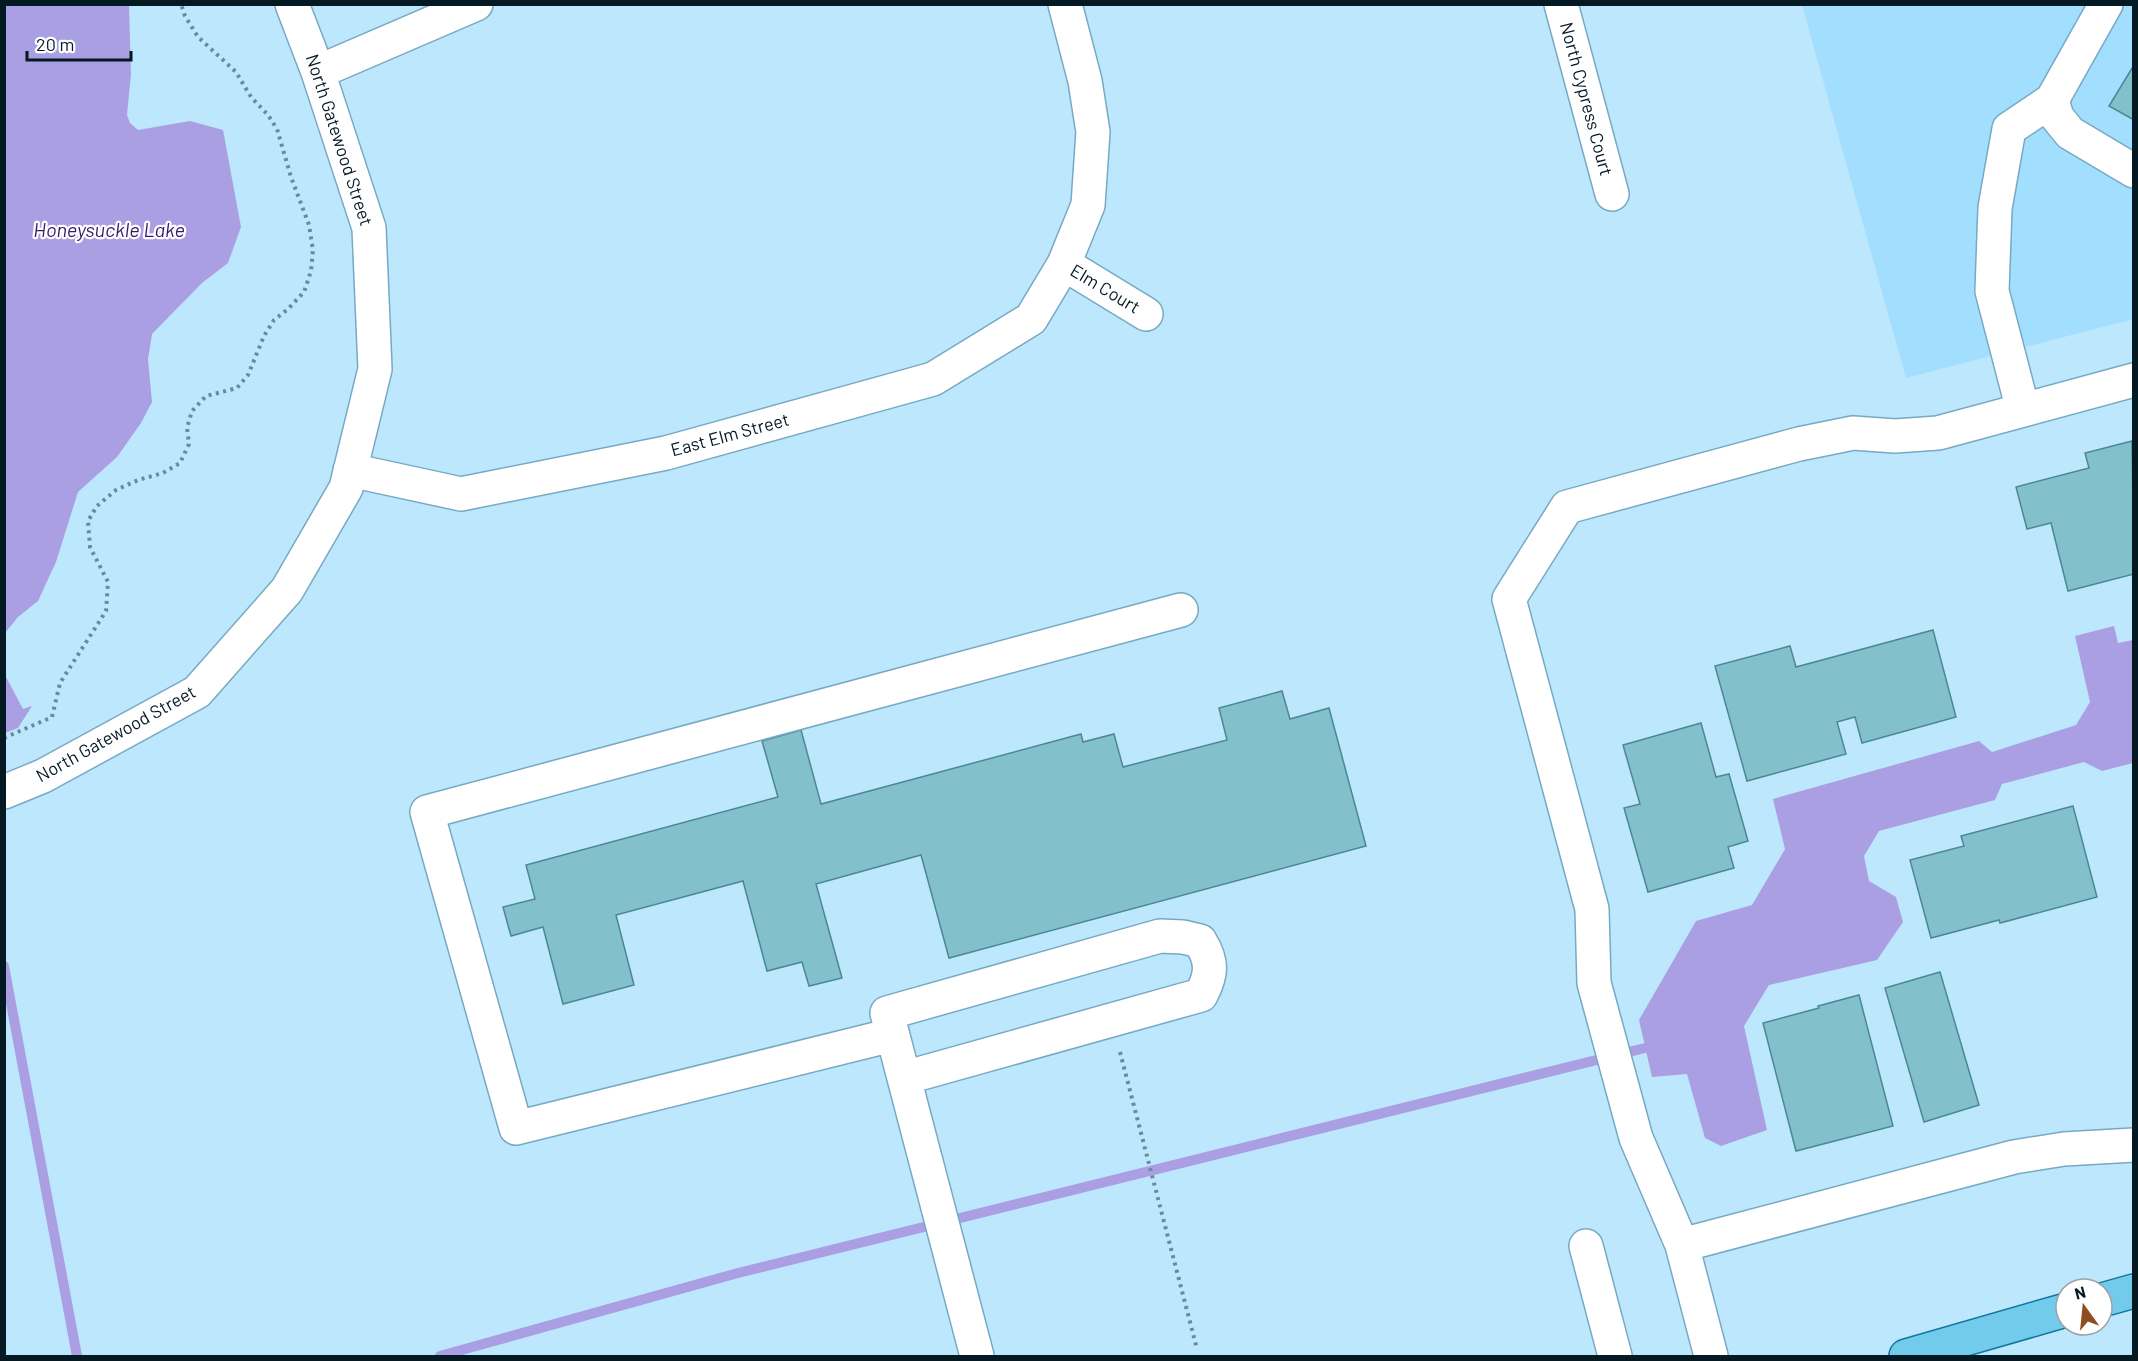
<svg xmlns="http://www.w3.org/2000/svg" width="2138" height="1361" font-family="Barlow,sans-serif">
	<rect width="100%" height="100%" fill="#bde7fd"/>
	<!-- built -->
	<path fill="#a2defe" d="M1802 5H2133V319L1906 378Z"/>
	<!-- water -->
	<path fill="#ab9fe4" d="M5 4 129 5 131 74 127 115 130 123 138 130 190 121 223 130 241 227 228 263 202 283 152 334 148 359 152 402 141 423 117 457 78 492 56 562 38 601 18 617 5 633Z
		M2114 626 2118 643 2133 640V763L2102 771 2084 762 2002 784 1995 800 1879 831 1864 856 1869 881 1896 897 1903 922 1877 960 1769 985 1744 1026 1767 1130 1721 1146 1705 1138 1687 1074 1652 1077 1639 1020 1696 921 1752 905 1785 849 1773 799 1979 741 1992 752 2076 725 2090 702 2075 636Z
		M5 675 23 709 32 706 18 728 5 733Z"/>
	<g fill="none" stroke-linecap="round" stroke-linejoin="round">
		<!-- stream -->
		<path stroke="#ab9fe4" stroke-width="10" d="M4 966 77 1356
			M440 1356 738 1273 1645 1048"/>
	</g>
	<!-- building -->
	<path fill="#82c0cc" stroke="#4b8894" stroke-width="1.5" d="M2134 65V120L2109 106Z
		M2132 441 2134 574 2068 591 2051 523 2027 529 2016 487 2089 468 2085 453Z
		M1933 630 1956 717 1862 743 1855 717 1837 722 1846 754 1747 781 1715 666 1790 646 1796 667Z
		M1282 691 1290 719 1329 708 1366 846 949 958 921 855 816 884 842 978 809 986 802 962 767 971 743 881 616 915 634 985 563 1004 543 927 511 936 503 907 535 899 526 865 778 797 762 741 801 730 821 804 1081 734 1083 742 1114 734 1123 767 1227 740 1219 708Z
		M1701 723 1716 777 1729 774 1748 841 1728 847 1734 868 1648 892 1624 808 1640 804 1623 745Z
		M2073 806 2097 897 2000 923 1999 920 1931 938 1910 860 1964 846 1961 836Z
		M1940 972 1979 1105 1924 1122 1885 988Z
		M1859 995 1893 1126 1796 1151 1763 1023 1819 1008 1818 1006Z"/>
	<g fill="none" stroke-linecap="round" stroke-linejoin="round">
		<!-- minor casing -->
		<g stroke="#77a9c3" stroke-width="36">
			<path id="minor" d="M1561 4 1612 194
				M2106 4 2052 100 2057 117 2070 133 2134 171
				M318 72 476 4
				M1064 264 1146 314
				M2023 410 1992 291 1995 208 2009 129 2052 100
				M350 470 461 494 666 453 933 379 1031 319 1064 264 1088 205 1093 132 1085 81 1065 4
				M4 792 43 776 197 692 287 590 346 488 375 369 369 228 318 72 292 4
				M892 1035 516 1128 427 812 1181 610
				M904 1078 887 1013 1160 936 1183 937 1200 941C1213 962 1212 974 1201 995L904 1078 977 1356
				M1682 1245 2014 1157 2064 1149 2134 1145
				M1586 1246 1615 1356
				M1711 1356 1682 1245 1636 1138 1594 983 1592 909 1509 599 1567 507 1799 444 1853 433 1895 436 1938 433 2134 380"/>
		</g>
		<!-- major casing -->
		<g stroke="#10769d" stroke-width="36">
			<path id="major" d="M2102 1300 2134 1291
				M1906 1356 2066 1310"/>
		</g>
		<!-- path -->
		<path stroke="#6a8a9b" stroke-width="4" stroke-dasharray="3 4.5" stroke-linecap="butt" d="M4 738 52 717 60 683 106 611 108 582 90 547 88 521 97 506 116 490 138 480 163 473 180 463 189 444 187 428 192 411 206 396 237 388 248 375 264 336 274 320 288 309 304 292 311 271 313 250 309 225 291 177 277 129 268 115 251 97 236 72 198 37 185 16 181 4
			M1120 1052 1197 1349"/>
		<!-- minor -->
		<use href="#minor" stroke="#fff" stroke-width="33"/>
		<!-- major -->
		<use href="#major" stroke="#73cbec" stroke-width="33"/>
	</g>
	<g text-anchor="middle" stroke-width="4.5" stroke-linejoin="round" paint-order="stroke">
		<!-- street labels -->
		<g font-size="18" fill="#051923" stroke="#fff">
			<text transform="translate(1586 99) rotate(75)" y="6">North Cypress Court</text>
			<text transform="translate(339 140) rotate(72)" y="6">North Gatewood Street</text>
			<text transform="translate(1105 289) rotate(31)" y="6">Elm Court</text>
			<text transform="translate(730 435) rotate(-15)" y="6">East Elm Street</text>
			<text transform="translate(116 734) rotate(-29)" y="6">North Gatewood Street</text>
		</g>
		<!-- water labels -->
		<g font-size="20" font-style="italic" fill="#341b6a" stroke="#fff">
			<text x="109" y="237">Honeysuckle Lake</text>
		</g>
	</g>
	<!-- border -->
	<rect width="2138" height="1361" fill="none" stroke="#051923" stroke-width="12"/>
	<!-- north arrow -->
	<g transform="translate(2084 1307) rotate(345)"><circle r="28" fill="#ffffff" stroke="#9ba3a7" stroke-width="1.5"/>
	<path d="M0-4.5L10 22L0 15L-10 22Z" fill="#904d1f"/>
	<text y="-9" font-size="16" font-weight="bold" text-anchor="middle" fill="#051923">N</text>
	</g>
	<!-- scale -->
	<path d="M27 51v9h104v-9" fill="none" stroke="#051923" stroke-width="3"/>
	<text x="36" y="51" font-size="18" fill="#051923" stroke="#ffffff" stroke-width="4.5" paint-order="stroke">20 m</text>
</svg>
